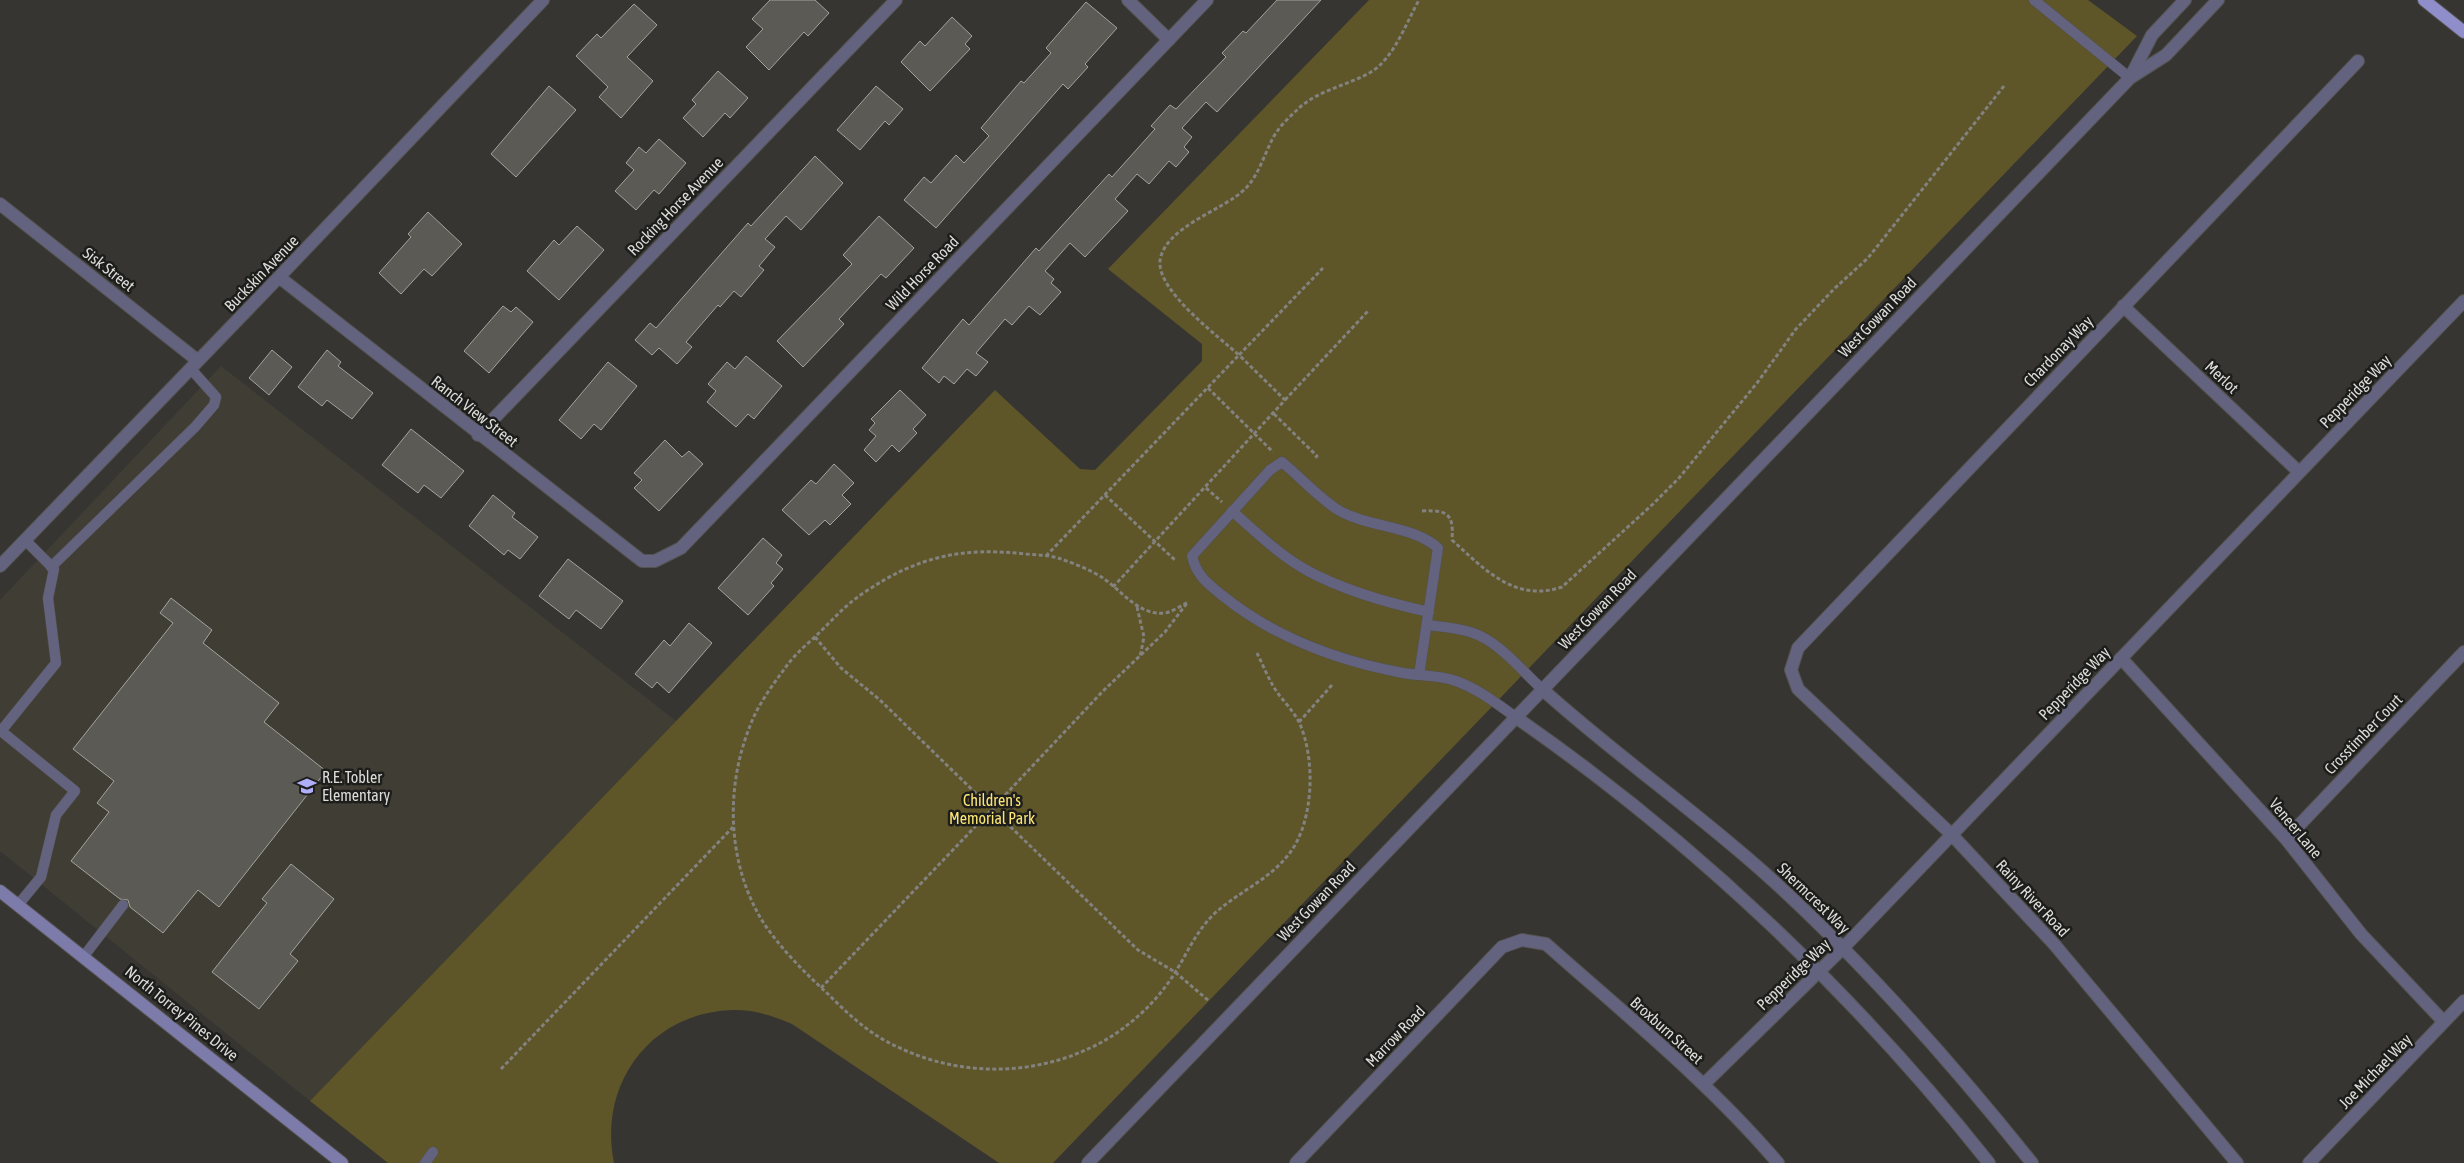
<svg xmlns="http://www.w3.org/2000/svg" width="2464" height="1163" font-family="'Asap Condensed',sans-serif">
	<rect width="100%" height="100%" fill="#363531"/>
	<!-- built -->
	<path fill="#403e34" d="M221 366 676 721 310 1101 0 851V600Z"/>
	<!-- green -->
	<path fill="#5e5529" d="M1369 0H2088L2137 36 1053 1163H999L792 1024C773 1016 753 1009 732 1010 650 1013 598 1084 614 1163H388L310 1101 995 390 1080 469 1095 470 1202 361V344L1108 269Z"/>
	<!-- building -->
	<path fill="#5b5a55" stroke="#a4a39e" d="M770 0H815L829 13 808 36 804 32 769 70 746 47 763 29 752 19Z
		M1277 0H1321L1217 112 1206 102 1182 128 1192 137 1184 147 1189 152 1176 167 1169 161 1149 184 1137 174 1115 199 1128 211 1085 257 1070 243 1045 271 1054 279 1051 283 1061 292 1040 315 1029 306 1012 325 1005 319 976 353 988 362 976 376 967 369 954 384 944 376 939 383 922 368 963 319 969 325 1036 248 1039 251 1109 174 1112 177 1155 129 1151 126 1170 105 1176 109 1226 57 1222 53 1243 31 1246 33Z
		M1086 2 1117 28 1085 64 1088 67 1068 89 1063 84 936 228 904 200 924 177 931 183 956 155 964 163 989 136 981 128 1021 81 1024 83 1051 53 1046 48Z
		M634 4 657 25 627 57 653 81 621 118 599 97 608 87 576 56 597 34 601 38Z
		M952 17 972 36 965 44 970 49 930 91 901 62 920 41 925 46Z
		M718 71 748 98 730 118 725 113 703 137 683 118 696 104 692 100Z
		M549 86 576 110 516 177 491 154Z
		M876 86 903 109 889 125 885 121 860 150 837 130Z
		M659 139 686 163 659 194 654 190 636 210 615 191 634 170 626 163 639 147 646 153Z
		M815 156 843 183 801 230 786 216 765 239 775 247 759 266 764 270 741 297 734 291 720 307 718 305 686 342 692 347 677 364 659 348 652 355 635 340 650 323 656 328 748 223 751 226Z
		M428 212 462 244 432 276 424 269 401 294 379 273 411 237 408 234Z
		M879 216 914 248 886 278 881 274 839 319 844 324 803 367 777 341 852 264 843 255Z
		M577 226 604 250 559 300 527 271 554 240 559 245Z
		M503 306 511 312 516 307 533 322 489 373 464 351Z
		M272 350 292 367 269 395 249 378Z
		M327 350 341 362 338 366 373 393 352 419 327 400 322 406 298 387Z
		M746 356 782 386 754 419 748 414 736 427 707 402 716 391 708 384 727 362 735 369Z
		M608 362 637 386 601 430 594 424 581 439 559 420Z
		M900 390 926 415 913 429 917 433 899 452 892 445 876 462 864 450 876 436 869 430 875 423 871 419Z
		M411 429 464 471 441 498 424 485 418 493 382 465Z
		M665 440 682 457 689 451 703 464 659 511 634 488 642 480 634 473Z
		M834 464 854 483 842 495 851 504 830 525 825 520 809 535 782 510 811 480 816 484Z
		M493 495 515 513 512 517 538 537 520 559 508 550 504 555 469 526Z
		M763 538 782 555 776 563 783 569 771 583 774 586 748 615 718 588Z
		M568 559 623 601 601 629 576 610 569 619 539 596Z
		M171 598 212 630 203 643 279 703 264 722 326 771 219 907 198 890 163 933 130 907 128 900 120 899 71 861 109 812 97 803 114 781 73 749 173 623 160 613Z
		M689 623 712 643 669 693 657 682 652 688 635 674 664 640 670 646Z
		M291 864 334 899 290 954 298 961 259 1009 212 972 267 903 262 899Z"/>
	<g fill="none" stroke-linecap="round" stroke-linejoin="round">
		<!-- service casing -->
		<g stroke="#54534f" stroke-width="11">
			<path id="service" d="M2034 0 2130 78
				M1232 511C1256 532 1280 556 1308 571 1345 591 1388 603 1429 612
				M51 567 195 427 214 405 216 397 190 368
				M1428 625C1442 627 1457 628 1470 632 1498 640 1521 670 1542 689
				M1419 675 1438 548C1412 525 1369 528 1338 510 1318 497 1300 477 1282 462L1270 470 1192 556C1196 575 1208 584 1223 596 1274 637 1339 661 1403 673 1420 676 1440 675 1456 681 1478 689 1496 703 1514 716
				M18 905 41 877 56 815 75 791 1 731 56 663 48 598 54 569 25 540
				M84 956 123 905
				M425 1163 433 1152"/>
		</g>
		<!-- minor casing -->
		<g stroke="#54534f" stroke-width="14">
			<path id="minor" d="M1128 0 1169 40
				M0 204 197 360
				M279 277 642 561H655L681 548 1207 0
				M2123 306 2299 472
				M478 435 896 0
				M0 566 279 277 543 0
				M2121 658 2286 839 2361 934 2444 1022
				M2286 839 2464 652
				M1704 1084 1843 948 2464 301
				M1296 1163 1502 947 1522 940 1546 944C1626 1015 1709 1082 1778 1163
				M2237 1163 2054 944 1951 834 1798 689 1791 670 1798 648 2358 61
				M2309 1163 2464 1001"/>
		</g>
		<!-- tertiary casing -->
		<g stroke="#54534f" stroke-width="14">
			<path id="tertiary" d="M2130 78 2152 35 2185 0
				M1542 689C1615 755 1696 811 1769 877 1865 964 1951 1062 2032 1163
				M1514 716C1693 840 1854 993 1989 1163
				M1088 1163 2130 78 2166 55 2218 0"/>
		</g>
		<!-- secondary casing -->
		<g stroke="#54534f" stroke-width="14">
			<path id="secondary" d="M0 891 342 1163"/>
		</g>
		<!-- primary casing -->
		<g stroke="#54534f" stroke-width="14">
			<path id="primary" d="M2424 0 2464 32"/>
		</g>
		<!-- path -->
		<path stroke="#83827f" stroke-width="3" stroke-dasharray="4 2.5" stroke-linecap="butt" d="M1208 388 1273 452
			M1285 400 1368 311
			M1274 414 1317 456 1314 459
			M1206 488 1222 502
			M1105 495 1176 561
			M1422 511C1447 510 1454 513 1452 540 1484 569 1515 603 1562 587L1653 504 1679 478 1757 383 1796 329 1834 289 1868 258 2004 86
			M1046 556 1239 355C1219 337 1157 291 1160 261 1164 227 1224 210 1245 189 1258 176 1263 158 1271 142 1276 130 1287 119 1297 110 1317 90 1347 86 1371 72 1394 58 1406 23 1419 0
			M1113 587 1285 400 1239 355 1323 268
			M1187 603C1180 606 1172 612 1165 613 1139 616 1122 591 1103 578 1091 570 1073 563 1058 558 1048 555 1037 555 1026 554 963 547 918 556 865 592 849 602 836 616 822 630 811 641 798 651 788 664 774 683 758 704 750 726 725 788 727 864 763 922 781 949 804 972 828 994 845 1011 863 1028 884 1040 952 1078 1034 1079 1102 1042 1127 1028 1152 1006 1168 983 1185 960 1192 936 1213 915 1236 893 1268 881 1289 854 1314 822 1316 759 1299 722 1293 710 1282 700 1275 689 1268 678 1263 665 1257 653
			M1137 607 1144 637 1140 657
			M815 637 841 668 880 700 992 809 1103 691 1165 632 1187 603
			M1299 722 1332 685
			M821 988 992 809 1138 950 1175 972 1209 1001
			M501 1069 733 827"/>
		<!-- service -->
		<use href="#service" stroke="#636380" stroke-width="10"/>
		<!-- minor -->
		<use href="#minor" stroke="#636380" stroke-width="12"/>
		<!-- tertiary -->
		<use href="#tertiary" stroke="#636380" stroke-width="12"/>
		<!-- secondary -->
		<use href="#secondary" stroke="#7c7baa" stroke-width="12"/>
		<!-- primary -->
		<use href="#primary" stroke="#908eca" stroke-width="12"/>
	</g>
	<!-- icons -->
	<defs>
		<g id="school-bare" transform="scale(1.5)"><path d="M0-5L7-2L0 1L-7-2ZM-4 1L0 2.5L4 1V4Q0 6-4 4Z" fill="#b0aefa" stroke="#1d1d1b" stroke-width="2.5" paint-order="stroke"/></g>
	</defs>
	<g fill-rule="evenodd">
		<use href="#school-bare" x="307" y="786"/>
	</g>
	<g text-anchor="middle" stroke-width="5" stroke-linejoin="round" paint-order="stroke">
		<!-- street labels -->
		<g font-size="16" fill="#dcdcd9" stroke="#1d1d1b">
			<text transform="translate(675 206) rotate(-46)" y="6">Rocking Horse Avenue</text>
			<text transform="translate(109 269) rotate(38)" y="6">Sisk Street</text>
			<text transform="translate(261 273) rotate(-46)" y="6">Buckskin Avenue</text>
			<text transform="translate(922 273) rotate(-46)" y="6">Wild Horse Road</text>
			<text transform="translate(1877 317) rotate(-46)" y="6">West Gowan Road</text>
			<text transform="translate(2058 351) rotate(-46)" y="6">Chardonay Way</text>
			<text transform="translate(2222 377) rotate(43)" y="6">Merlot</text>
			<text transform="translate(2355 391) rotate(-46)" y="6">Pepperidge Way</text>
			<text transform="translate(475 411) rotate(38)" y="6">Ranch View Street</text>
			<text transform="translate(1597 609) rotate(-46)" y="6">West Gowan Road</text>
			<text transform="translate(2074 683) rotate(-46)" y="6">Pepperidge Way</text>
			<text transform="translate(2363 734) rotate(-46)" y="6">Crosstimber Court</text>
			<text transform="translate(2296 828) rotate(50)" y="6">Veneer Lane</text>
			<text transform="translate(1814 898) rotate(44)" y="6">Shermcrest Way</text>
			<text transform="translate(2033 898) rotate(47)" y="6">Rainy River Road</text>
			<text transform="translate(1316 901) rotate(-46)" y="6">West Gowan Road</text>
			<text transform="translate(1793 974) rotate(-44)" y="6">Pepperidge Way</text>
			<text transform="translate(182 1013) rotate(39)" y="6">North Torrey Pines Drive</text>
			<text transform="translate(1667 1030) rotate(42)" y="6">Broxburn Street</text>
			<text transform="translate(1395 1036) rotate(-46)" y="6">Marrow Road</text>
			<text transform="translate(2375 1071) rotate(-46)" y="6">Joe Michael Way</text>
		</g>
		<!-- poi labels -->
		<g font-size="16" fill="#dcdcd9" stroke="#1d1d1b" text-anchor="start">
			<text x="322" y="783">R.E. Tobler<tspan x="322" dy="18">Elementary</tspan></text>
		</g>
		<!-- park labels -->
		<g font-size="16" fill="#fbe575" stroke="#1d1d1b">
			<text x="992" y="806">Children's<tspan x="992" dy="18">Memorial Park</tspan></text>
		</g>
	</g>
</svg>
